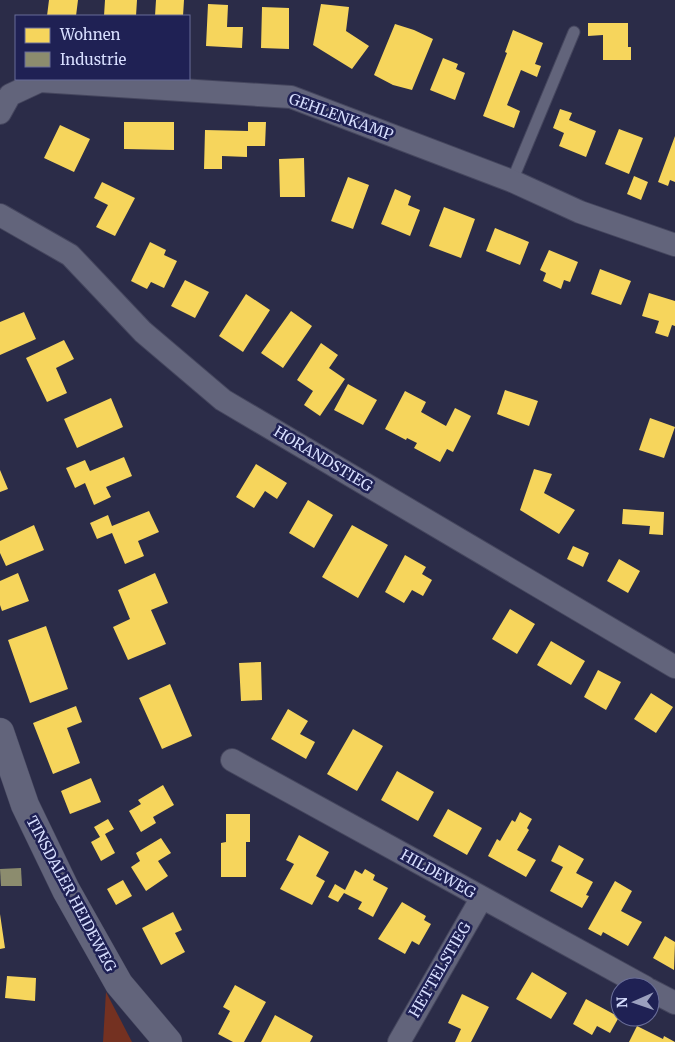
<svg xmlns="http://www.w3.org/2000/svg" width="675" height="1042" font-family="Merriweather,serif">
	<rect width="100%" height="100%" fill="#2b2c48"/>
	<!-- green -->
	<path fill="#743121" d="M106 992 132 1042H103Z"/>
	<!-- homes -->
	<path fill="#f6d55c" d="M49 0H78L76 16H47Z
		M105 0H137L136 16H104Z
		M156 0H184L183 16H155Z
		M208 4 228 5 227 27H243L242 48 206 46Z
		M321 4 349 7 346 31 369 46 352 69 313 45Z
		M262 7 289 8V49L261 48Z
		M588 23H628V47H631V60H603V35L588 36Z
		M395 24 414 30 433 39 412 90 393 85 374 75Z
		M513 30 543 43 535 64 541 66 537 77 521 70 507 105 520 111 514 128 483 116 507 53 505 52Z
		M443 58 458 64 456 69 465 73 455 100 430 90Z
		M560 109 572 113 569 120 596 131 586 157 559 146 564 133 553 128Z
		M124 122H174V150L124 149Z
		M248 122H266L265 146H247V157L222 156V169H204L205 130 248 131Z
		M60 125 90 139 74 172 44 158Z
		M619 129 643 138 629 174 605 164Z
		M675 136V182L670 180 668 186 658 182Z
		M304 158 305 197H280L279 159Z
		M634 176 648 182 641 200 627 194Z
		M348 177 369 185 353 229 331 221Z
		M102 182 135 198 115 236 96 227 108 205 94 198Z
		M395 189 411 196 408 205 420 210 410 236 381 224Z
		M444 207 475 219 461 258 429 246Z
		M495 228 529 242 520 265 486 251Z
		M150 242 166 250 164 255 177 261 164 288 151 282 147 289 131 281Z
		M549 250 578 262 570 282 564 280 561 289 543 281 546 273 540 270Z
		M600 269 631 281 621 305 591 294Z
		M185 280 209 292 195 318 171 306Z
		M649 293 675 301V326L672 325 668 337 655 333 659 321 642 316Z
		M246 294 270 310 243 352 219 336Z
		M291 311 312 326 283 368 261 353Z
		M24 312 36 339 0 355V322Z
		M64 340 74 359 56 368 67 393 47 402 26 358Z
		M321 343 338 355 329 368 345 379 320 416 304 405 313 391 297 380Z
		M348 384 377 400 363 425 334 410Z
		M505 390 538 401 529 426 497 414Z
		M405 391 426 402 421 412 446 426 455 408 471 416 453 452 447 449 440 462 414 448 417 443 407 438 406 440 385 429Z
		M111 398 123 427 77 448 64 419Z
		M650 418 675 427 664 458 639 450Z
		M124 457 132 476 106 487 111 497 94 505 85 483 75 488 66 468 85 460 90 471Z
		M256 464 287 483 277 499 265 491 254 508 236 497Z
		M534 469 552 474 544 493 575 510 559 534 520 510Z
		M0 470 8 489 0 492Z
		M308 500 333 515 314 548 289 533Z
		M623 509 664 512 663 535 649 534 650 526 622 524Z
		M149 511 159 532 138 541 144 556 125 564 112 533 97 539 90 523 108 515 112 526Z
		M34 525 44 550 6 566 0 553V541Z
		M352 525 388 545 358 598 322 577Z
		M573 546 589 553 583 567 567 559Z
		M405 555 426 567 422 574 432 580 423 596 412 590 404 603 385 592Z
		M619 559 640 571 628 593 607 581Z
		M18 573 29 601 2 611 0 605V581Z
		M155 573 168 603 151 610 166 644 128 660 113 627 130 619 118 590Z
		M510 609 535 624 517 654 492 639Z
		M46 626 68 689 30 703 8 640Z
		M551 641 585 661 571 685 537 665Z
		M261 662 262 700 241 701 239 663Z
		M598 670 621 682 606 710 584 697Z
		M170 684 192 736 162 749 139 698Z
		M651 693 673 707 656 733 634 719Z
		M76 706 82 722 67 728 80 763 53 774 33 723Z
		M288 709 308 721 300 734 315 742 306 759 271 739Z
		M353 729 383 746 357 791 327 774Z
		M397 771 434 792 418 821 381 800Z
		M91 778 101 802 70 814 61 791Z
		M163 785 174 805 153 817 156 823 141 832 129 811 141 804 138 800Z
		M448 809 482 828 467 855 433 836Z
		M520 812 532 819 527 828 529 830 517 850 536 860 526 877 488 856 497 839 500 841 512 820 515 822Z
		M226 814H250V842H246V877H221V843L226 842Z
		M108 819 114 829 105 834 115 853 101 861 91 842 100 837 94 827Z
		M299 835 329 852 316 876 325 881 312 905 280 889 294 864 286 860Z
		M161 838 171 853 158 861 168 876 146 891 131 867 140 861 136 853Z
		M559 845 584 859 576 873 593 882 586 895 589 896 582 908 550 891 563 867 551 861Z
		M365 869 375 875 373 880 388 888 373 917 358 909 362 902 344 893 338 902 328 897 335 884 345 890 355 870 362 874Z
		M123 880 132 896 116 905 107 889Z
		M615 881 632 891 621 911 642 922 628 946 603 932 601 936 588 929Z
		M402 902 426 916 424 920 431 924 419 945 412 941 405 954 378 939Z
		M173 912 182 930 175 933 185 952 161 965 142 928Z
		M0 914 5 948 0 949Z
		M665 936 675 942 674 970 653 958Z
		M532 972 567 993 551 1019 516 999Z
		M7 976 36 978 35 1001 5 998Z
		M235 985 266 1002 244 1042H233L218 1034 230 1011 223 1007Z
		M462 994 489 1007 471 1042H455L461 1029 448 1023Z
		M586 999 619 1017 610 1033 597 1026 592 1035 573 1024Z
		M275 1015 313 1036 310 1042H261Z
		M637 1026 663 1039 664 1036 675 1042H629Z"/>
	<!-- industry -->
	<path fill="#8c8c6e" d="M21 868 22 886H1L0 869Z"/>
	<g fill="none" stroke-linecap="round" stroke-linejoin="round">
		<!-- service casing -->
		<g stroke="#45465e" stroke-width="13">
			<path id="service" d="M512 181 574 32"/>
		</g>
		<!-- minor casing -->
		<g stroke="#45465e" stroke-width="24">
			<path id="minor" d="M0 113 10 95 40 81 291 97 512 181 580 212 675 245
				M0 215 70 255 143 332 223 400 675 667
				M232 760 645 987
				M650 990 675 1003
				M399 1042 481 899"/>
		</g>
		<!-- tertiary casing -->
		<g stroke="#45465e" stroke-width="29">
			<path id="tertiary" d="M0 732 25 805 66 890 119 984 168 1042"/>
		</g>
		<!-- service -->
		<use href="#service" stroke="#62647b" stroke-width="11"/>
		<!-- minor -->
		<use href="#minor" stroke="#62647b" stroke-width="22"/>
		<!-- tertiary -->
		<use href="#tertiary" stroke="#62647b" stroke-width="28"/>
	</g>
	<g text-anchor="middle" stroke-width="5" stroke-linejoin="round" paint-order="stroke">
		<!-- street labels -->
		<g font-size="15" fill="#d7defe" stroke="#1f2154">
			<text transform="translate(341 117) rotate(20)" y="5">GEHLENKAMP</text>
			<text transform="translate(323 459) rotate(31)" y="5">HORANDSTIEG</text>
			<text transform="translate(438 874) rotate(29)" y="5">HILDEWEG</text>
			<text transform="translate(71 894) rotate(62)" y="5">TINSDALER HEIDEWEG</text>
			<text transform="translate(440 970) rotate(-60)" y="5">HETTELSTIEG</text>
		</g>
	</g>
	<!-- legend -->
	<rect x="15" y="15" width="175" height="65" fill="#1f2154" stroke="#696d98"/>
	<rect x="25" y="28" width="25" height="15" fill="#f6d55c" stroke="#696d98"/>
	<text x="60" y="40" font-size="15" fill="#d7defe">Wohnen</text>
	<rect x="25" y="52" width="25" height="15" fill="#8c8c6e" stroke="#696d98"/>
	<text x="60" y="65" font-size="15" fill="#d7defe">Industrie</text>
	<!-- north arrow -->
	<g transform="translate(635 1002) rotate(268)"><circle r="24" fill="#1f2154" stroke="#696d98"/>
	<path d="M0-4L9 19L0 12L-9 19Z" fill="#9ba0be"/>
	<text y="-8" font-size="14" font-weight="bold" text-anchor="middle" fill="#d7defe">N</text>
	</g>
</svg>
